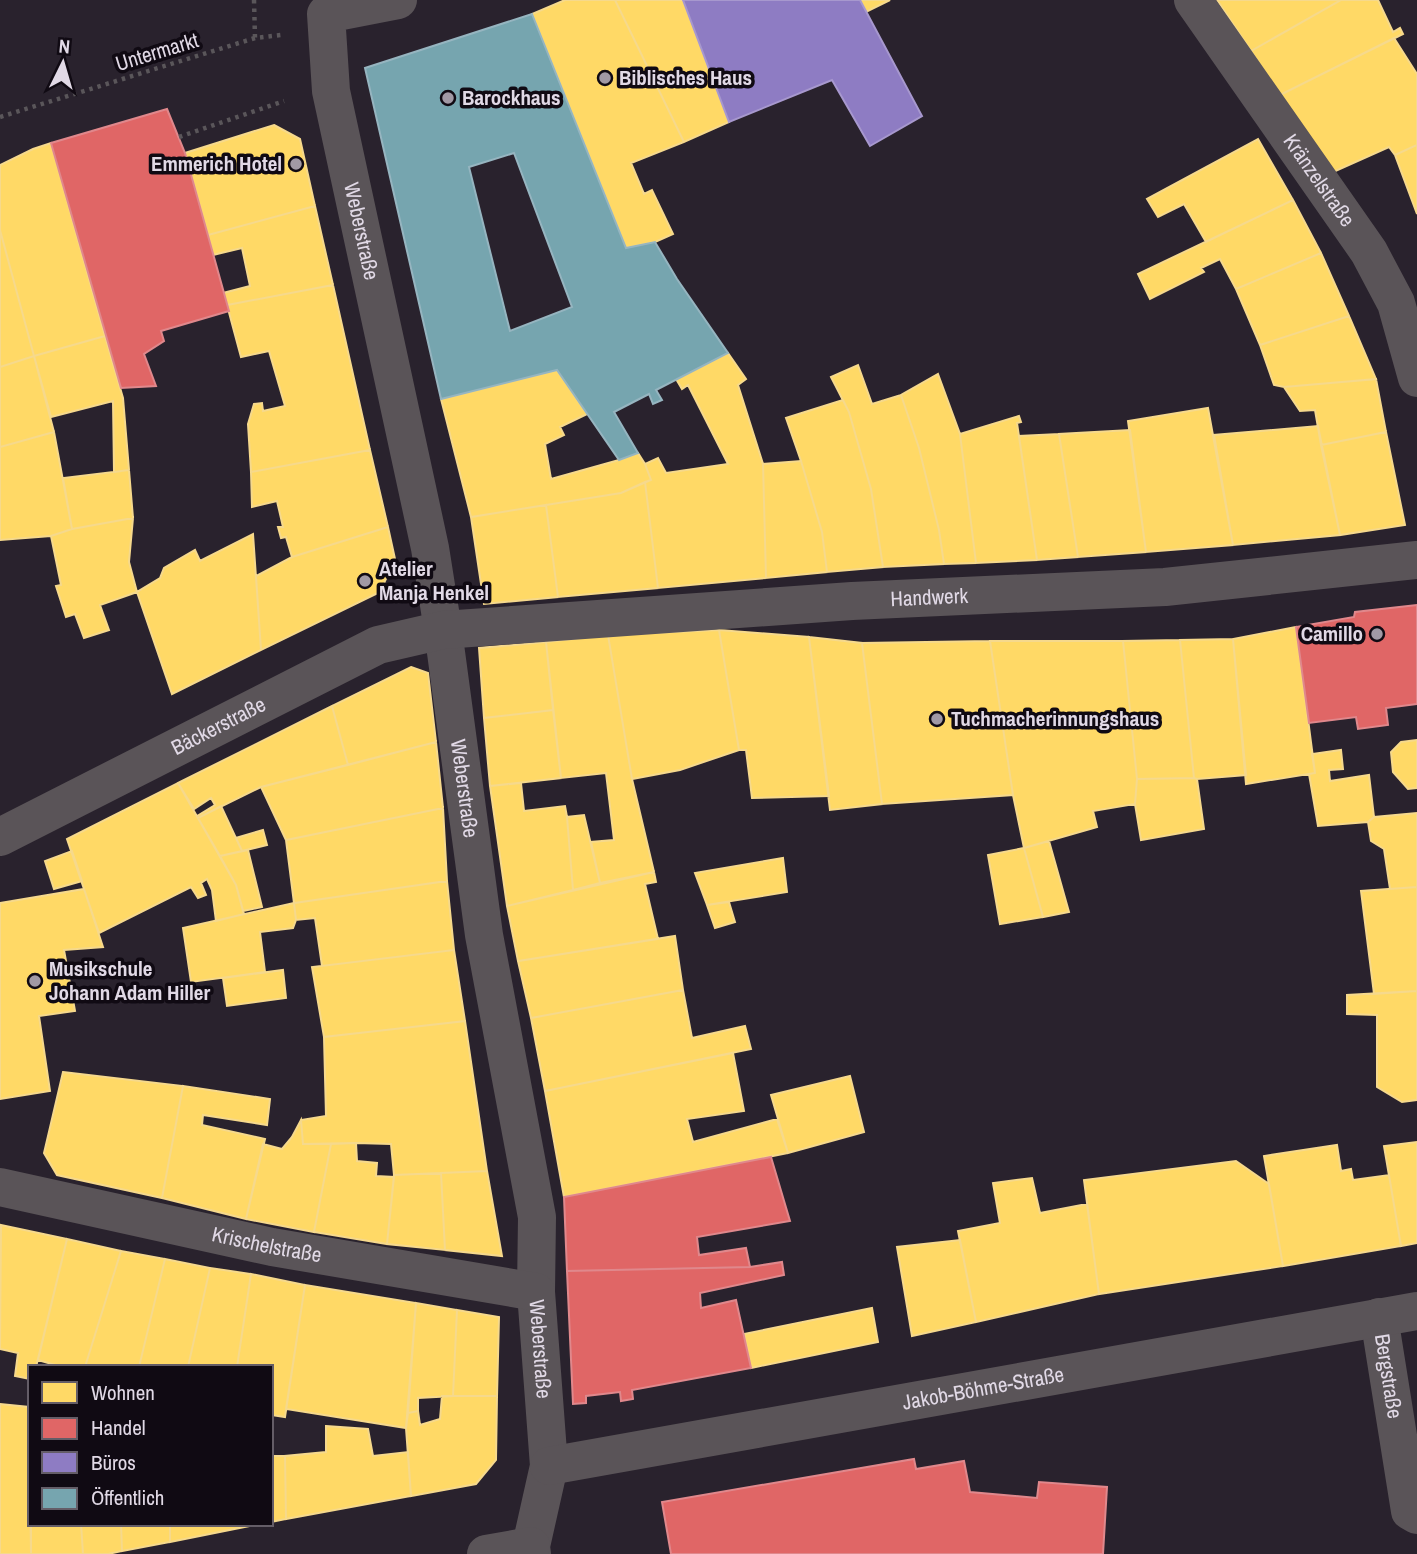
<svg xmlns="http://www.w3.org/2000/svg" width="1417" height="1554" font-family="'Archivo Narrow',sans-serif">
	<rect width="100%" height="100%" fill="#29222d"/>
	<!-- homes -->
	<path fill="#ffd966" stroke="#f6d98c" stroke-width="2" d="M565 0H615L684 142 631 163 644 194 652 190 673 234 655 242 626 248 532 14Z
		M615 0H683L729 122 684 142Z
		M860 0H890L866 12Z
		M1217 0H1341L1251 51Z
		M1341 0H1378L1393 32 1400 28 1403 34 1280 95 1251 51Z
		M1394 38 1417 74V145L1395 155 1389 147 1331 173 1280 95Z
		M274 125 300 139 315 206 208 235 185 153Z
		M1258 139 1293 200 1206 242 1184 204 1158 217 1147 199Z
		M51 143 105 336 34 356 0 230V165L33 149Z
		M1417 145V214L1395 155Z
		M1293 200 1321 253 1236 289 1220 259 1201 268 1204 272 1150 299 1138 274Z
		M315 206 333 285 227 305 223 293 250 286 242 248 213 255 208 235Z
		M0 230 34 356 0 367Z
		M1321 253 1349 316 1260 345 1236 289Z
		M333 285 370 450 251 472 248 424 254 404 262 403 263 411 285 406 269 351 241 357 227 305Z
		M1349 316 1376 379 1284 387 1274 385 1260 345Z
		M105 336 123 398 129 470 114 472 113 401 51 417 34 356Z
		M728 353 746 379 738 385 763 464 766 578 658 588 645 482 651 480 645 464 658 458 666 473 728 464 688 385 682 389 676 379Z
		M34 356 54 432 0 447V367Z
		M858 365 872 404 901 395 919 448 939 530 944 564 883 567 871 489 849 412 831 377Z
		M557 370 587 414 560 427 564 435 545 444 551 479 619 460 638 453 645 464 651 480 621 493 471 517 441 399Z
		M938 374 960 434 976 563 944 564 939 530 919 448 901 395Z
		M1376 379 1386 432 1321 445 1315 410 1300 411 1284 387Z
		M843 400 849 412 871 489 883 567 827 572 822 532 801 461 786 418Z
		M1208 408 1233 545 1146 552 1128 421Z
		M1019 416 1021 422 1017 423 1037 560 976 563 960 434Z
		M1318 426 1340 535 1233 545 1214 435Z
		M1130 430 1146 552 1078 557 1059 434Z
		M54 432 72 529 51 536 0 540V447Z
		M1386 432 1405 525 1340 535 1321 445Z
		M1059 434 1078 557 1037 560 1019 436Z
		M370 450 388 527 292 557 286 537 281 538 278 527H283L277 501 252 507 251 472Z
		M801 461 822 532 827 572 766 578 763 464Z
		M129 470 133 518 72 529 63 478Z
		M645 482 658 588 558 597 546 505 621 493Z
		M546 505 558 597 484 604 471 517Z
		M133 518 129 562 137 592 100 605 109 630 84 638 75 614 66 617 56 586 61 585 51 536 72 529Z
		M388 527 395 559 380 592 261 650 256 576 292 557Z
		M253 534 261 650 172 694 137 592 160 578 164 568 195 550 200 561Z
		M1296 627 1315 773 1246 784 1233 639Z
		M719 630 809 637 829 796 752 798 746 750H739Z
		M719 630 739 750 680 770 632 779 608 635Z
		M608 635 632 779 654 872 600 883 591 842 614 840 606 773 561 778 546 642Z
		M809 637 862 643 882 804 830 810Z
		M1233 639 1246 775 1197 779 1194 778 1180 640Z
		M1180 640 1194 778 1137 779 1123 641Z
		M990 641 1013 795 882 804 862 643Z
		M990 641H1123L1137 779 1135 804 1093 811 1097 827 1024 848 1013 795Z
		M546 642 553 710 484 718 479 648Z
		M411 667 428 673 436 742 348 765 332 706Z
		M332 706 348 765 261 787 198 818 197 816 215 805 211 798 194 809 178 783Z
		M553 710 561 778 490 786 484 718Z
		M1417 740V788L1408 789 1393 772 1391 752 1401 742Z
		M436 742 443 808 286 840 261 787Z
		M1341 750 1343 769 1329 770 1330 781 1369 775 1374 817 1368 822 1318 826 1309 774 1315 773 1312 754Z
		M1194 778 1197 779 1204 829 1141 840 1135 804 1137 779Z
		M178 783 236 885 244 914 216 921 212 890 207 879 201 883 206 895 198 898 191 887 99 933 67 839Z
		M521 783 524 811 565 806 567 817 573 890 507 906 490 786Z
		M221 806 242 851 220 856 198 818Z
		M443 808 447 881 294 903 286 840Z
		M1417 813V887L1390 889 1384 849 1371 841 1368 822 1374 817Z
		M584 815 600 883 573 890 567 817Z
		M263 830 267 845 242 851 236 838Z
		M1049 841 1069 912 1043 917 1024 848Z
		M1024 848 1043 917 1000 924 988 855Z
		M248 850 262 907 243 911 236 885 220 856Z
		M72 851 82 881 54 889 45 861Z
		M783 858 787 892 707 905 695 873Z
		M654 872 656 882 645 884 658 939 518 961 507 906Z
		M447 881 454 950 322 966 315 918 296 920 294 903Z
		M1417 887V991L1374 994 1361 891Z
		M84 889 103 947 64 950 75 1011 39 1016 50 1091 0 1099V903Z
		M729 902 735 922 715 928 707 905Z
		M294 903 296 920 293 928 260 932 265 972 191 982 183 928Z
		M675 936 683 990 531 1018 518 961Z
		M454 950 465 1021 324 1037 312 967Z
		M283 970 286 998 227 1006 223 978Z
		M683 990 692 1038 745 1026 751 1049 545 1091 531 1018Z
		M1417 991V1100L1402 1102 1377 1087V1015L1347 1014V995Z
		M465 1021 487 1171 394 1175 391 1144 356 1143 303 1144 301 1120 326 1116 324 1037Z
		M733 1053 744 1111 687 1119 693 1142 777 1119 788 1153 564 1197 545 1091Z
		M63 1072 183 1086 162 1198 57 1175 44 1153Z
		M850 1076 864 1132 788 1153 771 1095Z
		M183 1086 270 1099 267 1125 203 1115 202 1125 265 1139 246 1219 162 1198Z
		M301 1120 303 1144H331L314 1232 246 1219 263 1144 282 1149 292 1137Z
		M1417 1142V1243L1401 1246 1384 1146Z
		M356 1143 357 1161 377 1163 376 1176 394 1177 387 1244 314 1232 331 1144Z
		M1337 1145 1341 1171 1351 1169 1353 1180 1389 1175 1401 1246 1283 1266 1264 1156Z
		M1236 1161 1269 1184 1283 1266 1099 1294 1084 1180Z
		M487 1171 502 1256 445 1250 441 1173Z
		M441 1173 445 1250 387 1244 394 1175Z
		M1032 1178 1040 1213 1087 1204 1099 1294 976 1322 958 1231 1000 1223 993 1183Z
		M1 1225 67 1239 36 1367H30V1379L15 1376 18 1353 0 1349Z
		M67 1239 121 1251 85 1367H62L38 1360Z
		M960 1240 976 1322 912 1336 897 1247Z
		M121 1251 165 1259 139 1367H85Z
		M165 1259 210 1268 188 1367H139Z
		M210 1268 251 1274 237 1367H188Z
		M251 1274 305 1285 285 1417 271 1415V1367H237Z
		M305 1285 416 1303 406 1428 286 1409Z
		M416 1303 457 1310 453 1396 418 1398V1411L408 1413Z
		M872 1308 878 1342 751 1368 744 1334Z
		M457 1310 499 1317 497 1396H453Z
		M442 1396H497L496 1460 476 1484 411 1496 406 1428 408 1413 418 1411 420 1425 440 1419Z
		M0 1404 29 1407 31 1554H0Z
		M326 1426 368 1429 373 1456 408 1452 411 1496 286 1519 285 1456 326 1452Z
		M271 1456H285L286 1519 271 1522Z
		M31 1524H81L83 1554H31Z
		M81 1524H121L122 1551 108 1554H83Z
		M121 1524H170V1542L122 1551Z
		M170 1524H259L170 1542Z"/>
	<!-- shops -->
	<path fill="#e06666" stroke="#e0888c" stroke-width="2" d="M167 109 185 153 229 311 161 331 164 341 144 354 156 386 121 388 51 143Z
		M1417 605V704L1386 708 1388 725 1358 729 1356 717 1309 723 1296 627 1354 617 1355 612Z
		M771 1157 790 1221 697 1237 699 1255 746 1248 750 1267 567 1271 564 1197Z
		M782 1262 784 1275 700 1293 701 1308 736 1300 751 1368 632 1390 633 1399 621 1401 620 1392 586 1396V1403L573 1404 567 1271 750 1267Z
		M914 1459 916 1469 964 1461 970 1492 1037 1498 1039 1482 1107 1487 1103 1554H671L662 1502Z"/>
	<!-- offices -->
	<path fill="#8e7cc3" stroke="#a798ce" stroke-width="2" d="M683 0H860L922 116 870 146 832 80 729 122Z"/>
	<!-- public -->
	<path fill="#76a5af" stroke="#96b5c0" stroke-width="2" fill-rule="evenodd" d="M532 14 626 248 655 242 677 279 728 353 656 390 662 400 653 404 649 394 614 412 638 453 619 460 557 370 441 399 365 68ZM514 153 572 307 510 331 469 167Z"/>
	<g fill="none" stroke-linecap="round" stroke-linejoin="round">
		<!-- path -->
		<path stroke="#5a565a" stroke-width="4.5" stroke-dasharray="3.5 5" stroke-linecap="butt" d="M254 0 255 38
			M0 117 255 38 281 35
			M179 137 284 101"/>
		<!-- minor -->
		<g stroke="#5a5458" stroke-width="38">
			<path id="s1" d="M398 0 326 14 331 91 430 548 443 630 484 935 537 1217 536 1292 549 1466 531 1546 532 1554"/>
			<path id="s2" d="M1193 0 1369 252 1396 303 1417 378"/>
			<path id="s3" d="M0 837 378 645 443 630 852 601 1165 587 1417 560"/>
			<path id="s4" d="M0 1187 272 1247 536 1292"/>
			<path id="s5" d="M1379 1317 1410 1511 1417 1515"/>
			<path id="s6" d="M549 1466 1417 1311"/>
			<path d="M486 1554 531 1546"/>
		</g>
	</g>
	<!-- markers -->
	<g fill="#a199a5" stroke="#100a13" stroke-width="2.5">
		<circle cx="605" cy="78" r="7"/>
		<circle cx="448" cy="98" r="7"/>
		<circle cx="296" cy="164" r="7"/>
		<circle cx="365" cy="581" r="7"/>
		<circle cx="1377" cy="634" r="7"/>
		<circle cx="937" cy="719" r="7"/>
		<circle cx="35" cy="981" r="7"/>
	</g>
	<g text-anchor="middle" stroke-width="7" stroke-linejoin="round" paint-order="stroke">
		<!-- street labels -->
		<g font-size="21" fill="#e1d9e6" stroke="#100a13">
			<text transform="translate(157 52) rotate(-17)" y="7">Untermarkt</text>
			<text dy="7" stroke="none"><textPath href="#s2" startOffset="220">Kränzelstraße</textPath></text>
			<text dy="7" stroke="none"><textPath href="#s1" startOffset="294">Weberstraße</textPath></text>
			<text dy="7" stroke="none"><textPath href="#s3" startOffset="978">Handwerk</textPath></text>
			<text dy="7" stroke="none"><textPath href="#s3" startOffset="245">Bäckerstraße</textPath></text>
			<text dy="7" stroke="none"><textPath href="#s1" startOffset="861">Weberstraße</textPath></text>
			<text dy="7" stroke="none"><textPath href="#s4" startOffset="273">Krischelstraße</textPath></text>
			<text dy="7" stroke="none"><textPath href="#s1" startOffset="1428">Weberstraße</textPath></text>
			<text dy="7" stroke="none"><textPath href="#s5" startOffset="60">Bergstraße</textPath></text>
			<text dy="7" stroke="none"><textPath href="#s6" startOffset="441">Jakob-Böhme-Straße</textPath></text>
		</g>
		<!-- poi labels -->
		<g font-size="21" font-weight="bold" fill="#e1d9e6" stroke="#100a13" text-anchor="start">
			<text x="619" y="85">Biblisches Haus</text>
			<text x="462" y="105">Barockhaus</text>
			<text x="282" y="171" text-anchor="end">Emmerich Hotel</text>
			<text x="379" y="576">Atelier<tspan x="379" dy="24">Manja Henkel</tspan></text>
			<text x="1363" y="641" text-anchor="end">Camillo</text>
			<text x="951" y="726">Tuchmacherinnungshaus</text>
			<text x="49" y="976">Musikschule<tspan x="49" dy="24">Johann Adam Hiller</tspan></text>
		</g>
	</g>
	<!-- legend -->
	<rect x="28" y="1365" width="245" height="161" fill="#100a13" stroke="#645d67" stroke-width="2"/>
	<rect x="42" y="1382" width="35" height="21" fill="#ffd966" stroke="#645d67" stroke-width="2"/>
	<text x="91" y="1400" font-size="21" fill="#e1d9e6">Wohnen</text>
	<rect x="42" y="1418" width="35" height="21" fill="#e06666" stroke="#645d67" stroke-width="2"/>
	<text x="91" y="1435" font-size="21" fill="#e1d9e6">Handel</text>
	<rect x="42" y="1452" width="35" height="21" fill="#8e7cc3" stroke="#645d67" stroke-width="2"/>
	<text x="91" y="1470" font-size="21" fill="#e1d9e6">Büros</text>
	<rect x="42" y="1488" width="35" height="21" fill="#76a5af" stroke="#645d67" stroke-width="2"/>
	<text x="91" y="1505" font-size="21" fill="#e1d9e6">Öffentlich</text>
	<!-- north arrow -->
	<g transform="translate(63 63) rotate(5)" stroke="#100a13" stroke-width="5" paint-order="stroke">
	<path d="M0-5L12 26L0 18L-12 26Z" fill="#e1d9e6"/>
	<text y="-10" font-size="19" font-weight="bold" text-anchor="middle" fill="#e1d9e6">N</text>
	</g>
</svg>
